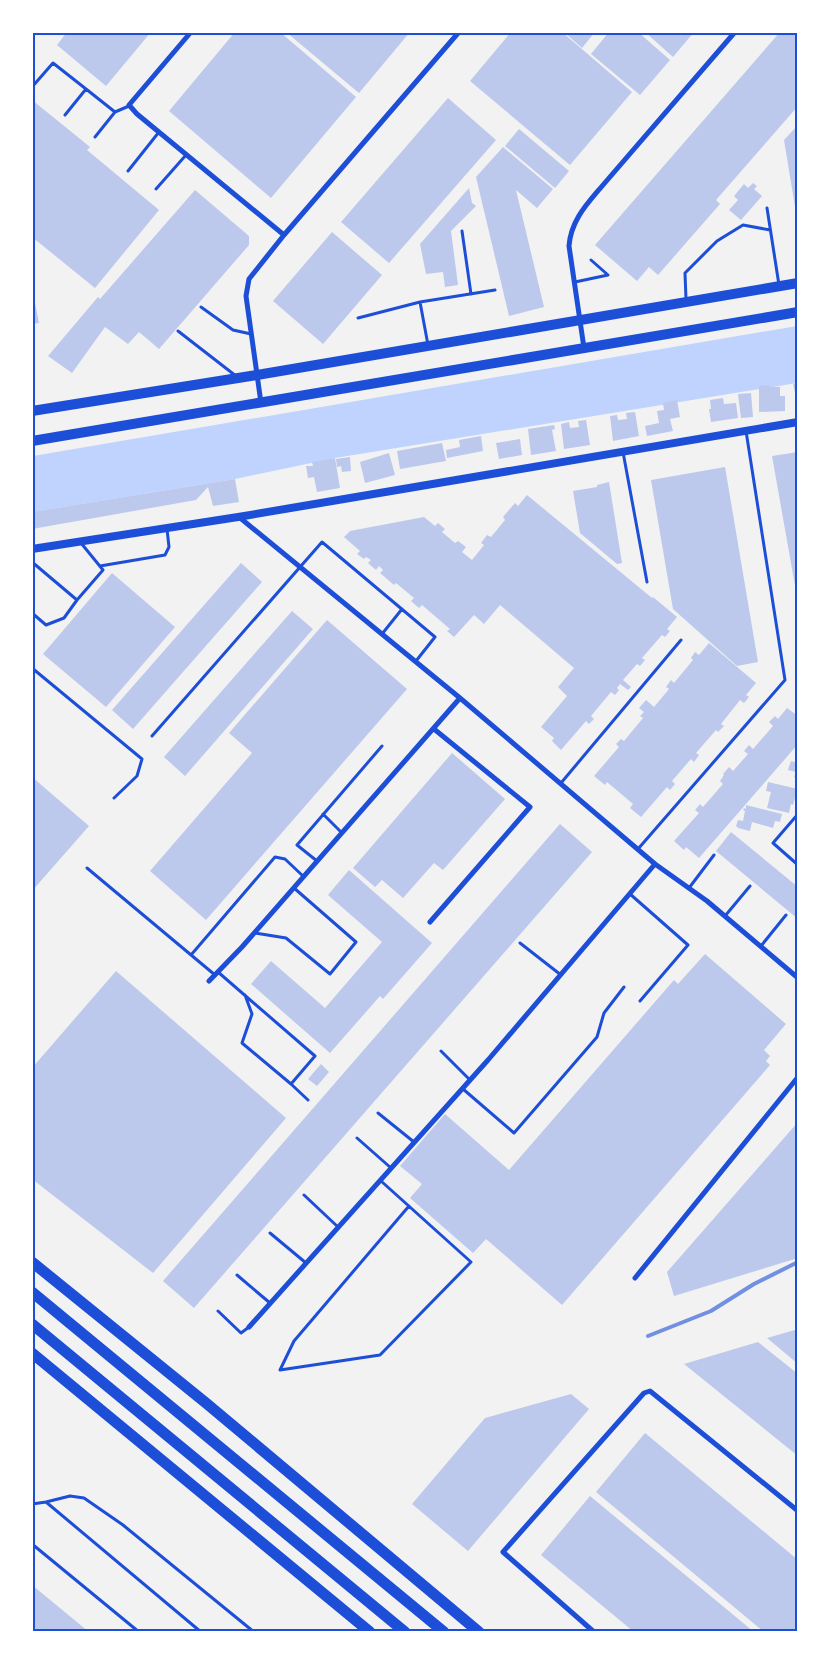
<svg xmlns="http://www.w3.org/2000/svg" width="830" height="1664" font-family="Merriweather,serif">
	<rect width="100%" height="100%" fill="#f2f2f2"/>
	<!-- water -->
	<path fill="#bfd3fe" d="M797 326V383L335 458 235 479 33 512V456Z"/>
	<!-- building -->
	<path fill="#bdc9ec" d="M67 32H151L106 86 57 45Z
		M235 32H280L356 97 271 198 169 111Z
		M286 32H410L359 93Z
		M511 32H562L632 92 570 165 470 81Z
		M564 32H595L582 48Z
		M609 32H638L670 60 640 95 591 54Z
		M645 32H694L673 57Z
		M780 32H798V106L716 200 720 204 658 275 649 267 637 281 595 245Z
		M448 98 496 140 389 263 341 222Z
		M32 100 90 147 87 150 159 210 95 288 32 237Z
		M798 125V213H796L784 140Z
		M519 129 569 171 555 188 505 146Z
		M503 147 553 189 537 208 516 190 544 307 509 316 476 177Z
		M753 183 757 186 754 189 762 196 741 220 729 210 738 200 734 196 744 184 748 188Z
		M469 188 472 203 476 206 451 231 458 285 445 287 443 272 426 274 420 244Z
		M195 190 249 236V245L159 349 139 332 128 344 105 327 72 373 48 356 98 297 100 299Z
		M332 232 382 275 323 344 273 301Z
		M32 288 39 323 32 324Z
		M798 383V402H797L793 384Z
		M769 385V387H780V396H785V411L759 412V386Z
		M751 393 753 417 741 418 738 394Z
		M723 398 724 404 736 403 738 418 711 422 709 409H711L710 400Z
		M677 400 680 417 670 419 673 431 647 436 645 426 659 423 657 411 664 410 663 403Z
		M635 412 639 436 613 441 610 416 617 415 618 420 627 419 626 413Z
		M586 420 590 445 564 449 561 424 569 422 570 428 579 427 578 421Z
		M554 425 555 429 552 430 556 451 531 455 528 429Z
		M481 436 483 451 447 458 446 450 460 447 459 440Z
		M520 439 522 455 499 459 496 443Z
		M442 443 446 461 400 469 397 451Z
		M798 452V597H797L772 456Z
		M389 453 395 475 365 483 360 462Z
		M350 457 351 471 342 472 341 466 337 467 336 459Z
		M335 458 340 488 317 492 314 477 308 478 306 466H313L312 462Z
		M725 467 758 662 737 666 673 609 651 480Z
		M235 479 239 502 213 506 208 487 196 500 32 529V512Z
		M609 482 622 563 617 564 580 533 573 491 597 487V485Z
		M527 495 652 598 653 597 677 617 667 629 670 631 665 637 662 635 642 658 645 660 640 666 637 664 623 680 631 687 628 690 620 684 617 688 619 690 615 695 611 692 591 716 594 719 589 724 586 721 561 750 552 741 554 738 541 727 567 696 558 687 574 668 500 605 484 624 474 615 454 637 447 631 450 629 422 605 419 608 411 601 414 598 396 583 394 585 380 573 383 570 379 566 376 570 368 563 371 560 366 557 364 559 357 554 360 551 344 537 350 531 424 517 435 526 438 523 445 529 442 532 455 543 458 541 466 547 462 552 472 560 484 545 481 543 487 535 491 537 505 520 503 517 515 503 518 506Z
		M241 563 262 582 133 729 112 710Z
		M112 573 175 627 106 707 43 654Z
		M292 611 313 629 185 776 164 757Z
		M327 620 407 689 206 920 150 871 252 753 229 733Z
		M709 643 756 683 746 695 749 697 744 703 740 700 721 724 724 726 718 732 716 730 696 753 699 755 694 762 691 759 672 781 675 784 670 790 667 787 641 817 630 808 633 804 607 782 605 785 594 776 619 747 616 744 621 739 624 741 643 718 640 716 644 712 639 708 646 700 654 707 669 689 666 687 671 680 674 683 693 660 691 658 695 652 699 655Z
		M787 708 798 716V744L699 858 686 847 684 850 674 841 699 813 695 810 700 804 703 807 723 784 720 781 724 775 723 774 729 767 733 771 748 754 744 751 749 745 753 749 773 726 769 722 775 716 778 719Z
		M452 753 505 799 443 870 434 863 403 898 382 880 375 887 353 868Z
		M791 761 798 763V778L794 777 796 772 788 770Z
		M32 777 89 826 32 891Z
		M768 782 798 789V798H795L793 805 791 804 789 813 767 808 771 792 766 791Z
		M746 805 782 814 780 822 775 821 773 828 752 822 750 831 738 828 736 826 738 820 743 821 745 811 743 810 744 808 746 809Z
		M560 824 592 852 194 1308 163 1281Z
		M731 832 798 887V919L716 851Z
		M349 870 432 943 383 999 380 996 330 1053 251 984 271 961 325 1008 382 942 328 895Z
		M705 954 786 1024 764 1050 770 1056 766 1061 770 1065 562 1305 486 1239 473 1253 410 1198 422 1184 400 1166 445 1114 509 1170 674 980 678 984Z
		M116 971 286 1118 153 1273 32 1179V1068Z
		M321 1064 329 1072 317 1086 308 1079Z
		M798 1122V1258L674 1296 667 1272Z
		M798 1329V1364L767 1338Z
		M758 1342 798 1374V1456L684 1364Z
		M571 1394 589 1409 468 1551 412 1504 485 1418Z
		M645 1433 798 1560V1632H764L596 1492Z
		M590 1496 754 1632H634L541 1555Z
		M32 1585 89 1632H32Z"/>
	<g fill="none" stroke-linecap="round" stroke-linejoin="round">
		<!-- service -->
		<path stroke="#1d4ed8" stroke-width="3" d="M32 87 53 63 86 89
			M65 115 86 89 115 112
			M95 137 115 112 129 106
			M128 171 159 132
			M156 189 186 155
			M767 208 779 285
			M462 231 471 294
			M575 282 608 275 591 260
			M686 299 685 273 717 241 743 225 770 230
			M201 307 233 330 251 334
			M358 318 420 302
			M178 331 236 376
			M428 345 420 302 495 290
			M623 452 647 582
			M32 562 77 600
			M100 566 165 555 169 547 167 529
			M32 613 46 625 64 618 77 600 103 570 81 543
			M382 634 402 609
			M32 668 142 759 137 776 114 798
			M152 736 322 542 435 637 416 661
			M561 783 681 640
			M323 814 342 833
			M798 814 773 843 798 865
			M638 849 785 680 746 431
			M317 861 297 845 382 746
			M87 868 215 975
			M689 888 714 855
			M630 894 688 945 640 1001
			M725 916 750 886
			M255 933 286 938 330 974 356 942 294 888
			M520 943 561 975
			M761 946 786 915
			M191 955 275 857 285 859 304 877
			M218 972 315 1056 291 1084 242 1043 252 1014 245 995
			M441 1051 470 1080
			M291 1084 308 1100
			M463 1089 514 1133 597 1037 604 1013 624 987
			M378 1113 414 1142
			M357 1138 391 1168
			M381 1181 471 1262 380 1355 280 1370 294 1341 409 1206
			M304 1195 338 1227
			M270 1233 306 1263
			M237 1275 270 1303
			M218 1311 241 1333 249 1327
			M46 1502 70 1496 84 1498 123 1525 254 1632
			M32 1504 46 1502 201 1632
			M32 1544 139 1632"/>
		<!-- minor -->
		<path stroke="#1d4ed8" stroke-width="5" d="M191 32 129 105 137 114 284 235
			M584 348 569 246C571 220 587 204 603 185L735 32
			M261 403 246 296 249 279 284 235 459 32
			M239 517 460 698 655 864 707 901 798 978
			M430 922 530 807 434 729
			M209 981 242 947 460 698
			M635 1278 798 1077
			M249 1327 488 1060 655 864
			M594 1632 503 1552 644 1393 650 1391 798 1511"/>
		<!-- tertiary -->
		<path stroke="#1d4ed8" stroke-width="8" d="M32 549 238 517 798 422"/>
		<!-- trunk -->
		<path stroke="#1d4ed8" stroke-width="10" d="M32 411 257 375 798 283
			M32 441 798 312"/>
		<!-- motorway -->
		<path stroke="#1d4ed8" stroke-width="11" d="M32 1262 206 1403 479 1632
			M32 1292 444 1632
			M32 1324 405 1632
			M32 1353 370 1632"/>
		<!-- rail -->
		<path stroke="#7290e2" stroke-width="4" d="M648 1336 711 1311 754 1284 798 1262"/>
	</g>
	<!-- border -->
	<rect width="830" height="1664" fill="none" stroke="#ffffff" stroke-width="68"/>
	<rect x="34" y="34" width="762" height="1596" fill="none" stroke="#1d4ed8" stroke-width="2"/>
</svg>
